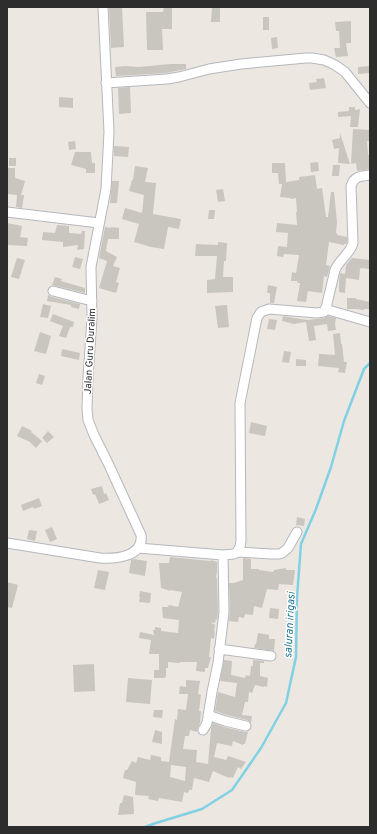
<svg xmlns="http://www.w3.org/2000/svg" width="377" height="834" font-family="Overpass,sans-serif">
	<rect width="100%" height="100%" fill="#ede7e1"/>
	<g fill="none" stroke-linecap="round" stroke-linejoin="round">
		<!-- stream -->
		<path stroke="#80d1e4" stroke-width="2.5" d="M145 827 156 823 202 809 232 790 261 748 286 703 296 657 297 597 301 544 316 509 331 467 344 421 364 369 370 363"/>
	</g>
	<!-- building -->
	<path fill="#c9c5bf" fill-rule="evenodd" d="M109 7H122L124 47 111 48Z
		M164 7H172V29H162L163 50H147L146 12H163Z
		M212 7H220V22H211Z
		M263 17H269V30H263Z
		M351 21V43H346L348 56 336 57 334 48H340L339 31H336L335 22Z
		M277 37 278 48 272 49 271 38Z
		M170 64H186V69L166 73 116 76 115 67 125 66 139 67Z
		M370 66V73L358 74V67Z
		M324 78 326 88 310 90 309 83 317 82 316 79Z
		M130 87 131 113 119 114 118 88Z
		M59 97 73 98V108L59 107Z
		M349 107H355V110L360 109 358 127H350L351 116 338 117V112L349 111Z
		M353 129 370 130V141H367L368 155H369L370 161V169L357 171 356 163 351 164Z
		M340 134V133L350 164 338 163 339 148 334 149 332 140 340 138Z
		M75 141 76 149 69 150 68 142Z
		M114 146 129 147 128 157 114 156Z
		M75 152H91L92 163H95V173H86V169L71 165Z
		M9 158H16V166H9Z
		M318 162 319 171 311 172 310 163Z
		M272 163H285L286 182 299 180V177L315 175 317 189 322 188 326 217H328L331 192H334L337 222 336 233H337V235L347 237V242L346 244H344V245L329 242 326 265 330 266 327 277 324 276 322 293 308 291 306 302 297 301 300 283H297L298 281H291L292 272 296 273 299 255 284 254 283 257 277 256 278 246 287 247 288 233 276 232 277 223 297 225 296 212H297L296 198 291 199 290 198 280 197 282 184H279L278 173H272Z
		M333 165H340L339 176H332Z
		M135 166 148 168 145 182 156 183 153 214 181 219 179 229 168 227 164 249 151 247 134 242 139 224 122 219 125 208 142 213 144 195 129 191 132 180H133Z
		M7 168H15V178L25 181 21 195H24L22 208 16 207 17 195 7 194Z
		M112 181H119L117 203H110Z
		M223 189 225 201 218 202 216 190Z
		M209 210H215L214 219H208Z
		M7 223 22 226 20 237 28 238 27 246 7 245Z
		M57 225 69 226V233L81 234 82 231H85L84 249 77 250 78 245 63 247V242L42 240 43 232 55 233Z
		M105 227 111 228V227L119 228V239H108L106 251 117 257 113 266 120 268 116 282 119 283 116 293 99 288 107 261 99 258Z
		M218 242 227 243 226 261H224L223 277H233V292L207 293V280L215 279 217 256H195L196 244 218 245Z
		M75 257 83 259 80 269 72 267Z
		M17 258 25 260 19 279 11 277Z
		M352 258 370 260V269L361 268 360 269 359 280 346 278 345 293 339 292V281L340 273 345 274 346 265Z
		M55 277 62 279 61 281 85 288V293L52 285Z
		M268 285 277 287 274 303H270V293H267Z
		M48 295 52 297 80 304 79 309 71 307V305L47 301Z
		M347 298H356V299L370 302V309H364V310L356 309H347Z
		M43 304 51 306 48 318 40 317Z
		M227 305 229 327 218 328 215 306Z
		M53 314 74 322 73 327H70L66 338 59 336 63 326 50 321Z
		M283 316 307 320 325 318 328 316 336 318 335 324 336 330 328 331 327 324 314 326 316 340 309 341 306 322 294 324 282 321Z
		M269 319 277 320 275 330 267 329Z
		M40 332 51 336 46 354 34 351Z
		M340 333 341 344H342L344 362H347L345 373 338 372 339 368 318 366 319 354 335 355 333 334Z
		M62 349 80 353 79 360 61 356Z
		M284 351 291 352 289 363 282 362Z
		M296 359 306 360V366H296Z
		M39 374 45 376 42 385 36 383Z
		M251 422 267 426 265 436 249 433Z
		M22 426 32 431 31 432 42 441 36 448 30 442 17 436Z
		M48 431 54 437 47 443 42 438Z
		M102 486 104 494 106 493 109 500 99 504 95 494 93 495 91 489Z
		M39 498 42 506 34 509 33 507 23 511 21 505Z
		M297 517 305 519 304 526 296 525Z
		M52 527 57 539 50 542 45 530Z
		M29 530 37 531 35 541 27 539Z
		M170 557 211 561V560L217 562V572L216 578H217L218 612 217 620 216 619 215 623 210 622 215 625 214 631 215 632 214 639 211 638 209 657H211L208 668H205V672L196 671 197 662H180V663L168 662V668H166V677H165V678H154V670H159V654H149L151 640 139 638 140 632 154 635 153 630H155V627L161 628V631L178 633 179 620 163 618 162 607H168L169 605 178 607 182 592 170 590V591L161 588 159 563H169Z
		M243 558 251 559V569H259V570L273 572 274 570 286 568V570H295L293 585 279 584 278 590 267 589 262 608 254 606 253 615 245 614 244 618 239 617 238 622 229 621 230 612 229 583H234L243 580Z
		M134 559 147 561 145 576 129 573 131 560Z
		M98 570 109 572 105 590 94 588Z
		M7 582 18 585 12 608 7 607Z
		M140 591 151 593 150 603 139 602 140 597H139Z
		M270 608 279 609 278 619 269 618Z
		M258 633 269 635V639H275V640L274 651 254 648 255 644H256Z
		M224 660 232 661 231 675 245 678 246 675 250 676 251 666H253V660L264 661V663H260V676L268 678 267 687 264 686V687L255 685 252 693 249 692 248 702H245L242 715 252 716 251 723 247 720 227 715 215 711 218 692 235 697 237 683 220 681Z
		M94 664 95 691 74 692 73 665Z
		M128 678 152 680 150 704 126 702Z
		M186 680 200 681 198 694 201 695 199 711H201L200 723 198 727 197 732 190 730 189 736H185L183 749 197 750 196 762 208 764 211 728 213 723 224 727 245 732H248L245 744H243V745L233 741 232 746 217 743 214 757 226 760 228 756 246 762 241 769 238 767 233 778 230 777 229 778 213 771 209 782 194 778 192 790H189L188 793 184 792 182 802 159 798 158 801 148 799 149 796 135 795 136 782 123 778 125 770H127L132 761 136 763 138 757 150 760 151 755 161 757V761L169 762 175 719 177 720 178 709 186 710 188 694H179L180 686 186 687ZM171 765 186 767 185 781 170 777Z
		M154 710H163L162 718 153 717Z
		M155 730 162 732V744L152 742Z
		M124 795 133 797 134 814 118 815 120 803H122Z"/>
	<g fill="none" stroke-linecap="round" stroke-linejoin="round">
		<!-- minor casing -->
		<g stroke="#b5b7bf" stroke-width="11">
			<path id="minor" d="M106 83 167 79 179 77 209 69 241 64 306 58H312L324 60 335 65 345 72 370 103
				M7 212 99 223
				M53 291 92 301
				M325 309 370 322
				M7 543 100 558C115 559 144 557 141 535L108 463 94 435 88 420 87 409 88 378 92 318 91 267 106 189 109 132 103 7
				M138 548 223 555 234 554 237 552 240 547 241 541 240 403 257 318 261 312 269 309 317 313 324 312 326 308 335 270C339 260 350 254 353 243L351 186C354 176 361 176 370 175
				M237 552 272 554H279L282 553 288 548 297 532
				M219 649 271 656
				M208 715 225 721 246 726
				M203 730 207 723 212 692 218 663 224 612 223 555"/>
		</g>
		<!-- minor -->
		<use href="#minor" stroke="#fff" stroke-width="9"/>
	</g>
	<g text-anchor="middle" stroke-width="3" stroke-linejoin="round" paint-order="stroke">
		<!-- street labels -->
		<g font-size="10" fill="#2d2d2d" stroke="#fff">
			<text transform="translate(89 351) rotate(-87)" y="4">Jalan Guru Duralim</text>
		</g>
		<!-- water labels -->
		<g font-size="11" font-style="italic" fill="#1c7393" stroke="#fff">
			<text transform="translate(289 625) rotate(-87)" y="4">saluran irigasi</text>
		</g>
	</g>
	<!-- border -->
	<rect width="377" height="834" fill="none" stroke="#2d2d2d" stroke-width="16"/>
</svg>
